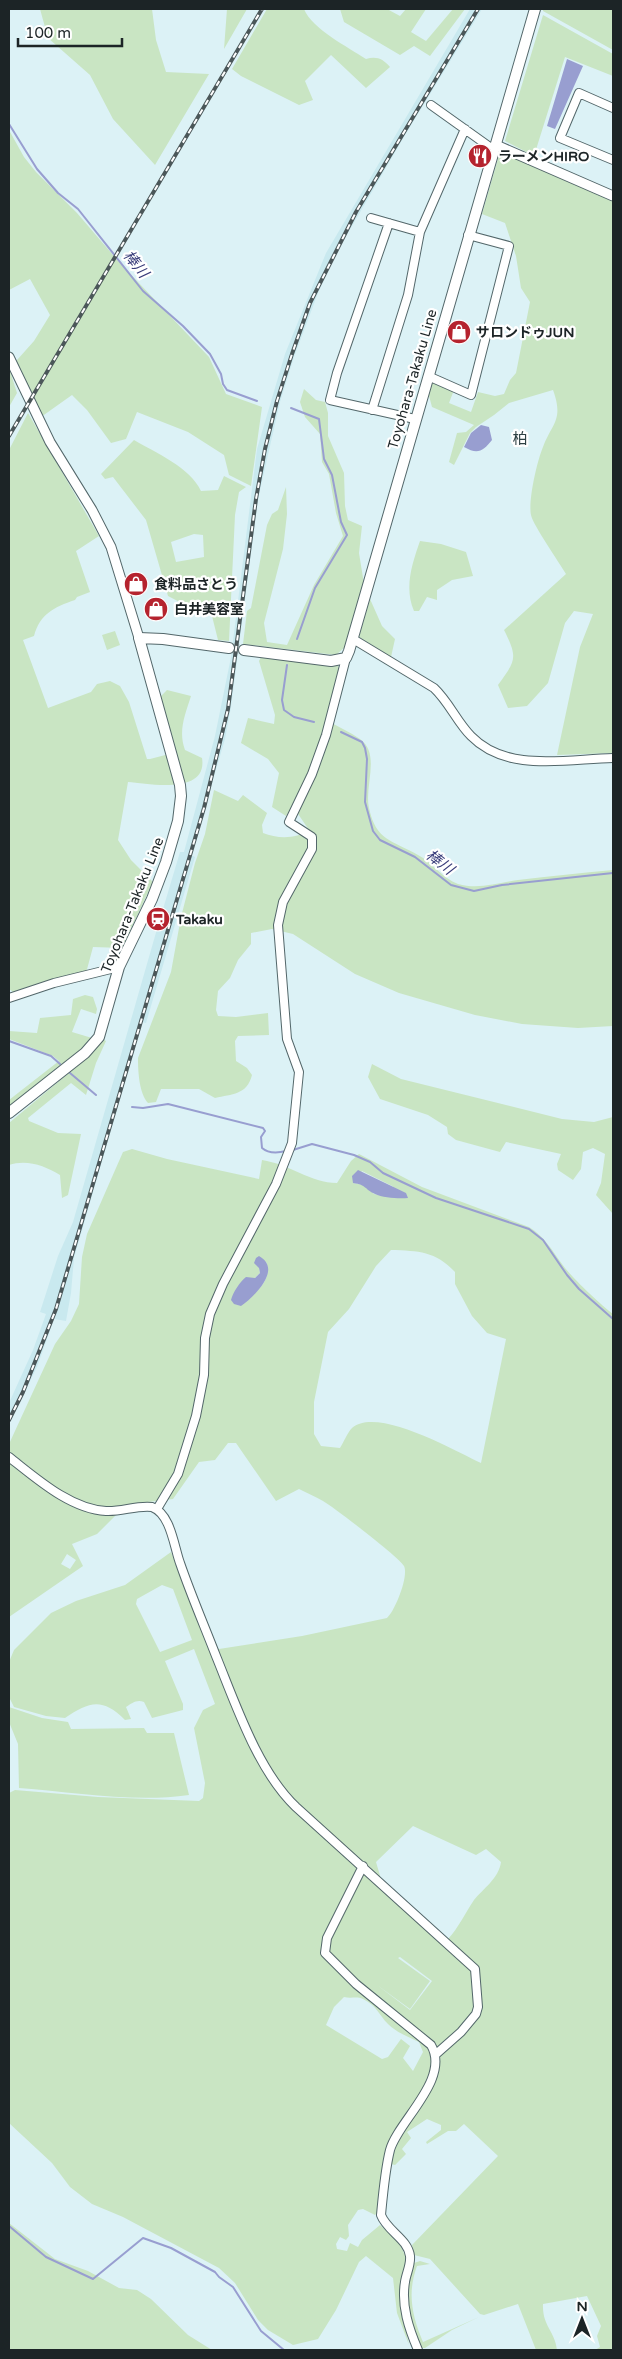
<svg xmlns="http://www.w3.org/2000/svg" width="622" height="2359" font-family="'Varela Round','Noto Sans JP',sans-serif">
	<rect width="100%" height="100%" fill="#dcf2f6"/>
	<!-- built -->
	<path fill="#c9e9ef" d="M470 9H482L405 135 334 257 318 293 294 357 280 402 258 499 231 707 225 739 191 855 195 857 146 1023 142 1022 74 1258 71 1293 66 1321 54 1319 37 1367 9 1424V1403L33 1350 46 1314 40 1312 58 1256 73 1222 157 929 150 926 157 907 163 909 180 852H184L215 736 231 657 257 449 285 354 326 253Z"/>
	<!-- green -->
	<path fill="#c9e5c3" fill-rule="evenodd" d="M40 9H152L156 40 166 72 209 74 155 165 113 119 90 75 48 38Z
		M227 9H247L224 49Z
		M267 9H304C312 29 348 47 366 59 377 56 383 59 390 67L366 88 331 55 305 81 313 100 299 105 241 76 232 69Z
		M340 9H387L400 16 406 9H426L411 32 426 41 453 9H465L430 56 414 46 400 55 344 22Z
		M543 9H613V50L543 11Z
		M543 15 613 54V76L565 57 534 156 505 141Z
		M9 130 24 157 36 172 77 213 119 262 209 357 226 394 262 407 251 486 229 475 224 455 188 432 137 412 126 439 111 443 87 410 72 395 41 417 10 371 17 393 9 407V369L34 341 50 315 30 279 9 290Z
		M500 152 613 200V753L557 755 580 647 593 614 574 611 565 623 548 683 527 706 508 708 498 685C516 660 518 658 504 630L566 574C559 562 533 525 531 515 528 501 537 461 543 447 552 423 564 420 553 390L509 403 494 415 476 427 470 433 454 465 449 462 457 433 466 432 474 425 432 407 428 392 430 381 454 390 449 403 471 412 478 392 495 396 504 394 510 380 516 373 530 302 521 288 516 256 505 223 482 214Z
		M304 389 316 400 325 402 328 413V436L344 473 345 506 348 520 362 526 359 553 364 584 345 647 336 655 243 644 247 611 251 608 267 525 272 514 278 510 286 487 287 514 283 549 264 623 267 642 287 645 314 585 343 536 336 513 329 474 322 462 320 434 305 417 300 402Z
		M28 413 99 536 76 551 90 592 77 597 75 600C54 607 40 614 34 636L23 640 48 708 91 692 97 684 110 681 120 686 129 702 147 759H150L173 753 158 699 167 690 191 696C185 715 178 731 185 750L202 758C208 795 150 784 128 782L118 840 131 860 153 882 122 948 93 947 86 973 13 992 9 989V450Z
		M134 440C156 453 190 467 201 491L218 490 224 476 246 487 239 492 235 515 229 641 218 640 211 612 202 608 193 609 168 596 146 520 113 477 105 479 101 474ZM194 534 203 535 204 557 176 562 171 542Z
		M420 541 441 544 466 552 473 576 452 580 437 590V600L427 597 419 611H414C404 588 412 564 420 541Z
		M370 599 382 626 395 639 391 657 359 637Z
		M115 631 120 645 107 650 102 635Z
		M262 655 338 666 341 672 327 720C338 727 350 732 360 739 381 754 364 786 369 808 376 841 392 840 418 855 432 862 443 879 458 884 478 890 498 883 518 880 550 876 581 873 613 870V1026L578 1028 522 1024 475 1015 399 993 355 974 293 934 272 929 251 933V944L238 960 230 978 218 991 216 1010 218 1016 236 1017 268 1013 269 1035 238 1036 235 1041 236 1061 247 1068 252 1075C247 1095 232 1094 215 1098L199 1089H161L156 1102 148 1103C139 1093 138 1071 138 1058L171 972 181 917 195 863 205 834 214 790 238 801 243 795 267 813 262 825 263 833C278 839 296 839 309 830L296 811 290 810 286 816 272 807 279 773 268 759 241 743 248 718 274 724 275 715 259 661Z
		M85 995 93 997 97 1009 96 1014 81 1009 72 1032 92 1038 85 1048 9 1107V1100L59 1061 53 1056 9 1039V1031L37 1033 40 1018 71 1015 73 999Z
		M103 1039 106 1041 96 1063 86 1095 71 1083 28 1118 29 1121 58 1133 81 1134 68 1195 62 1198 60 1175C45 1166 27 1159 9 1165V1123L88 1057Z
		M372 1064 401 1079 562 1119 594 1122 613 1117V1214L596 1195 601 1183 605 1154 593 1148 583 1152 581 1169 573 1180 558 1170 557 1164 561 1154 506 1142 500 1152 456 1140 448 1134 447 1127 428 1115 380 1099 368 1077Z
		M132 1149 167 1159 259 1179 262 1160C289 1164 311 1183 337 1183L351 1161 359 1154 422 1187 529 1227C545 1237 551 1249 562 1264 571 1277 600 1304 613 1314V2350H595L600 2347 597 2336 601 2326 587 2296 543 2304C542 2326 555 2331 557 2350H536L518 2304 484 2315 480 2314 430 2259 414 2255 412 2245 498 2156 464 2124 456 2131H448L427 2144 426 2142 441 2130V2125L427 2119 407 2132 411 2138 402 2149 406 2154 395 2165 391 2164 392 2155 377 2213 375 2215 363 2209 358 2210 348 2225 349 2236 346 2240 340 2237 336 2244 337 2249 347 2251 350 2243 358 2247 362 2240 380 2225 398 2241 407 2259 401 2294 403 2318 409 2345 397 2313 393 2278 366 2256 359 2262 336 2310 318 2339 293 2345 268 2330 258 2320 235 2283 219 2268 123 2217 92 2204 70 2187 52 2163 9 2123V1793L15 1790 98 1797 199 1801 203 1798 205 1783 194 1728 203 1710 215 1704 194 1649 165 1661 183 1704V1710L152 1718 144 1702C137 1699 132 1703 126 1707L131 1719 125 1720C102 1697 89 1702 65 1718L46 1716 14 1707 9 1697V1662L14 1650 51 1613 76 1601 125 1585 171 1552 208 1643 219 1649 302 1636 387 1618C395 1611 409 1576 404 1566 400 1558 335 1508 323 1501 316 1497 307 1493 299 1489L276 1501 236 1443H228L215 1460 199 1462 173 1499 132 1504 116 1515 97 1534 72 1544 83 1566 9 1617V1444L55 1344 71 1321 79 1304 82 1257 87 1234 123 1152ZM362 1171 392 1186 406 1198 374 1194 365 1185 353 1183ZM391 1250C419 1251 435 1251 455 1272V1284L472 1316 487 1333 506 1339 481 1463C455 1451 377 1406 352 1428 347 1433 344 1442 340 1448L321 1446 314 1434V1402L328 1332 349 1309 376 1266ZM266 1262C271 1273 264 1287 253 1293L255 1278 260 1273 259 1268ZM67 1554 76 1560 70 1569 61 1564ZM162 1585 173 1589 192 1640 160 1652 136 1604 137 1599ZM413 1826 476 1855 486 1849 501 1862C499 1878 483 1889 474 1900 465 1913 459 1927 448 1939L381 1879 376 1862ZM400 1957 432 1981 410 2010 377 1985 410 2009 430 1981 398 1958ZM344 1997C351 1999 357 1996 363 1999 377 2006 379 2015 388 2024 397 2033 409 2037 419 2042L423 2052 413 2071 403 2058 410 2046 401 2039 388 2057 382 2059 326 2025 334 2007Z
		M9 1707 42 1718 68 1722 71 1729 144 1728 147 1733H174L189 1795C134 1803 74 1792 19 1788L18 1744 9 1722Z
		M9 2223 55 2259 88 2271 119 2288 137 2290 151 2299 188 2335 212 2350H9Z
		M420 2261 430 2264 417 2266C407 2293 412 2316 423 2342L479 2317 452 2330 425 2348H421L417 2342C409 2315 403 2291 414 2263Z"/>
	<!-- water -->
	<path fill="#989ed0" d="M567 59 583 66 555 129 547 126Z
		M481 425 489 427 492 440C483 451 478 455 464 447L471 433Z
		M358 1170 406 1193 408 1198C400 1199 383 1198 375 1194 364 1189 367 1185 353 1183L352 1176Z
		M259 1256C283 1269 254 1297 241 1306L234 1304 231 1300C233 1292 240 1282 246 1277L255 1278 260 1273 259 1268 254 1263 256 1258Z"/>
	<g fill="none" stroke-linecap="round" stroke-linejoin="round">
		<!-- stream -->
		<path stroke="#989ed0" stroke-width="2" d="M9 124 37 169 58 193 78 209 143 291 183 326 210 354 221 374 223 384 227 390 257 401
			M291 408 319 419 324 459 332 475 341 522 347 535 315 588 297 639
			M287 665 282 700 284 710 294 717 314 722
			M341 732 362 742 365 748 367 759 365 802 373 831 380 840 415 857 451 885 474 891 502 885 613 873
			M9 1041 51 1056 60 1064
			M70 1073 96 1095
			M132 1107 143 1108 168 1104 263 1128 265 1131 261 1137 262 1148C269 1154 278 1153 286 1151
			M293 1150 312 1144 354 1155 370 1162 383 1173 436 1198 529 1229 543 1240 567 1275 579 1289 613 1319
			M9 2226 46 2257 93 2279 143 2238 171 2248 215 2272 219 2277 233 2287 261 2331 284 2350"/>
		<!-- secondary-tunnel -->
		<path stroke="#b6c9cc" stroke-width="10" stroke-dasharray="10 5" stroke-linecap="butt" d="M229 648 244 650"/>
		<!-- minor casing -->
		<g stroke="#53676a" stroke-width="10">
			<path id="minor" d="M431 105 494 150
				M613 108 579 93 560 138 613 160
				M371 218 420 232
				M389 223 337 373 330 400 415 419
				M428 376 471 395 509 246 468 235
				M372 410 408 295 420 232 465 129
				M353 639 434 688C449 702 457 722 471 736 507 773 566 759 613 758
				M9 998 54 983 119 967
				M9 1457C36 1478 70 1509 106 1511 121 1512 137 1505 152 1507 171 1514 174 1547 180 1563 191 1595 204 1625 216 1656 236 1705 258 1771 296 1807L475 1969 478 2007 476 2014 461 2032 435 2055
				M157 1509 178 1474 196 1416 204 1375 205 1338 210 1314 223 1284 276 1184 292 1143 299 1072 287 1039 278 925 283 902 312 849V837L289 822 312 774 326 735 346 658
				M363 1866 327 1938 325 1953 356 1984 431 2045C451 2079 398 2121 390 2150 385 2170 383 2194 381 2215 387 2231 408 2239 410 2256 411 2265 406 2274 405 2282 401 2306 409 2329 418 2350"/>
		</g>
		<!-- tertiary casing -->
		<g stroke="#53676a" stroke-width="11">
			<path id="tertiary" d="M496 145 613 196
				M9 357 50 442 92 510 111 547 139 638"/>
		</g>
		<!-- secondary casing -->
		<g stroke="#53676a" stroke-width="12">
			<path id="secondary" d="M244 650 331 661 346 658 349 651 535 9
				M9 1113 85 1053 99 1037 119 967 152 899 166 862 178 821 181 796 180 785 139 638 163 639 229 648"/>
		</g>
		<!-- minor -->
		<use href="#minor" stroke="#fff" stroke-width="8"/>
		<!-- tertiary -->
		<use href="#tertiary" stroke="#fff" stroke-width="9"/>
		<!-- secondary -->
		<use href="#secondary" stroke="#fff" stroke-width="10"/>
		<!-- rail casing -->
		<g stroke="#4b5759" stroke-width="4">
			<path id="rail" d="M9 436 262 9
				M9 1420 23 1392 56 1309 204 808 228 709 256 499 265 449 277 401 292 354 310 303 356 212 478 9"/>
		</g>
		<!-- rail -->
		<use href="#rail" stroke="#fff" stroke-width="2" stroke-dasharray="5.5" stroke-linecap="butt"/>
	</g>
	<!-- icons -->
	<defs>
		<g id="restaurant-disc" transform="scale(1.25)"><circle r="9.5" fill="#b5232e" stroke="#fff"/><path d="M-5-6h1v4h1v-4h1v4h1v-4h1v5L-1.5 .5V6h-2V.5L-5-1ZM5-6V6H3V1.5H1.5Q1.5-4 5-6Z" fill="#fff"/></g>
		<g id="shop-disc" transform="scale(1.25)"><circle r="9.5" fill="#b5232e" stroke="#fff"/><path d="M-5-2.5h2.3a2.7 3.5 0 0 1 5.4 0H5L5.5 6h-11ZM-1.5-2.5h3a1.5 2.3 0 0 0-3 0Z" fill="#fff"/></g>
		<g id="station-disc" transform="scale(1.25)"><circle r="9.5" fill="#b5232e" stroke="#fff"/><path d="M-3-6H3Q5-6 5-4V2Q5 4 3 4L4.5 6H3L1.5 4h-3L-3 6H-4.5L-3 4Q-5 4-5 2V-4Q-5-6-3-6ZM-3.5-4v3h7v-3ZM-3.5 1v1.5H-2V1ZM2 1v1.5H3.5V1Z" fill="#fff"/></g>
	</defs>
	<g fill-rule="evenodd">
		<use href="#restaurant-disc" x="480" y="156"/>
		<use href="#shop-disc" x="459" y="332"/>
		<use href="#shop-disc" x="136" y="584"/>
		<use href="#shop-disc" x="156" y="609"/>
		<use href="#station-disc" x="158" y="919"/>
	</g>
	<g text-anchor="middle" stroke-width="4.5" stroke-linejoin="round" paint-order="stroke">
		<!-- poi labels -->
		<g font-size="14" font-weight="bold" fill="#1c2426" stroke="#fff" text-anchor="start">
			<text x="498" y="161">ラーメンHIRO</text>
			<text x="476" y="337">サロンドゥJUN</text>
			<text x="154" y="589">食料品さとう</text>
			<text x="174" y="614">白井美容室</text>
			<text x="176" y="924">Takaku</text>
		</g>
		<!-- street labels -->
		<g font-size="14" fill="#1c2426" stroke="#fff">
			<text transform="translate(412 379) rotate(-74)" y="5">Toyohara-Takaku Line</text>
			<text transform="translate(132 905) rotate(-68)" y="5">Toyohara-Takaku Line</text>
		</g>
		<!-- water labels -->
		<g font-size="15" font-style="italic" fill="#393c7a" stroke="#fff">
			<text transform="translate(136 264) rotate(51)" y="5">棒川</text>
			<text transform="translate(440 862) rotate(38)" y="5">棒川</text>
		</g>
		<!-- neighbourhood labels -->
		<g font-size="15" fill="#2e4144" stroke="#fff">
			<text x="520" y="444">柏</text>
		</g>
	</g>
	<!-- border -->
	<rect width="622" height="2359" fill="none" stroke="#1c2426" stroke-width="20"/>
	<!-- north arrow -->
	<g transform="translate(582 2319)" stroke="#ffffff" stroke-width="4" paint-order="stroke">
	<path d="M0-4L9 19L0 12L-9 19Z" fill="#1c2426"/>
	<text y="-8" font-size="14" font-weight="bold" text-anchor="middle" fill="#1c2426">N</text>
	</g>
	<!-- scale -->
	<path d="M18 38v8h104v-8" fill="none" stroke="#1c2426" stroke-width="2.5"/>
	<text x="25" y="38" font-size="15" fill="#1c2426" stroke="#ffffff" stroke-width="4" paint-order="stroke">100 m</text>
</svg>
